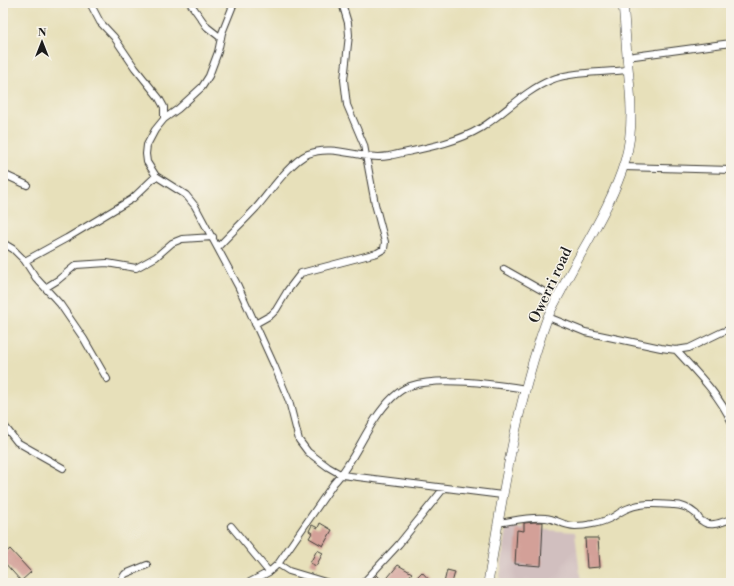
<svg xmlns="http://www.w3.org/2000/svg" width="734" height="586" font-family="'Libre Bodoni',serif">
	<rect width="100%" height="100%" fill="#f7f3e8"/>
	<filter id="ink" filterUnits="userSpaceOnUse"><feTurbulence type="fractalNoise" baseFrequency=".025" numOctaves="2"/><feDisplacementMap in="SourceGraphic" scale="8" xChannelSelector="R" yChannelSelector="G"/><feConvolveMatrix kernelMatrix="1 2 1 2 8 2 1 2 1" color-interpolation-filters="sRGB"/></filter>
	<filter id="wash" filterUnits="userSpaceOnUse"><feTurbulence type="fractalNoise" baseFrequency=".012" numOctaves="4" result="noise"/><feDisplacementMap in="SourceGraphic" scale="16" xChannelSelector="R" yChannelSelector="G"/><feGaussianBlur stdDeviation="0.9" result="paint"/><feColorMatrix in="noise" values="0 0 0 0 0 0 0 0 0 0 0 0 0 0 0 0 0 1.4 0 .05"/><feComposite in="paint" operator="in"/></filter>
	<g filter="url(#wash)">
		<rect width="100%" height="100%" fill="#e7e0ba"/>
		<!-- industrial -->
		<path fill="#d1bfbf" d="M507 527 575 532 581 583H499Z"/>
		<g id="blocks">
			<!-- building -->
			<path fill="#d3a098" d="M534 522H543L541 566 515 564 517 530 524 531V523Z
				M320 523 332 530 323 546 309 538 312 533 309 531 312 525 318 528Z
				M585 538H598L600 567 587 568Z
				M10 549 31 572 21 581 3 561V555Z
				M317 550 323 553 316 566 310 563Z
				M398 565 412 573 404 583H370L377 575 384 582Z
				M447 570 455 572 452 583H444Z
				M422 572 432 583H421L416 578Z"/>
		</g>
	</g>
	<g filter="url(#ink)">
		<use href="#blocks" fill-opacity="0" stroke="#3a3934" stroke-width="1"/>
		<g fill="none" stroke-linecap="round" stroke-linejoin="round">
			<!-- minor casing -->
			<g stroke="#3a3934" stroke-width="8">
				<path id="minor" d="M90 3 100 22 114 37 135 68 159 98 164 107V119
					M190 3 207 27 221 38
					M234 3 222 33 218 52 209 76 202 87 178 109 164 119 155 130 147 145 146 154 147 162 156 176 186 195 195 206 238 286 274 365 289 401 299 440 308 452 328 467 342 475 502 495
					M627 57 731 43
					M623 167 731 170
					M3 174 27 185
					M3 243 13 249 25 261 36 278 60 304 84 339 107 379
					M218 247C230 234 244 221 256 208 269 193 290 162 308 154 335 143 362 161 389 156 420 149 454 144 481 128 505 113 524 91 551 80 569 72 608 72 629 70
					M25 261 67 238 132 199 156 176
					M504 269 557 299
					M45 288 58 280 76 265 107 263 136 268 156 257 172 243 182 239 213 237
					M548 317 585 332 661 348 676 350 689 348 722 332 731 329
					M255 324 271 315 276 310 288 290 301 273 377 253 384 249 385 242 375 204 364 145 347 105 344 80 349 35 348 23 342 3
					M676 350C696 372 718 393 731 421
					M3 424 17 442 63 468
					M498 523C513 521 530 516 546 518 556 519 564 526 575 526 586 526 601 523 611 518 617 515 622 510 629 508 643 502 660 504 674 505 683 505 690 509 696 514 698 516 699 520 702 521 710 528 722 522 731 519
					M231 526 269 572
					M278 564 289 571 329 583
					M119 583 125 574 147 565
					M248 583 269 572 278 564 334 483C351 465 361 440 375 419 383 407 396 391 410 386 440 376 494 384 526 389
					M363 583 399 544 444 488"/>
			</g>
			<!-- secondary casing -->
			<g stroke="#3a3934" stroke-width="10">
				<path id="secondary" d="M488 583C503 494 516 404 547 319 551 309 557 299 562 289 583 247 612 205 625 161 634 130 631 98 628 67 626 46 625 24 623 3"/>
			</g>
			<!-- minor -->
			<use href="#minor" stroke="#fff" stroke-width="6"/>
			<!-- secondary -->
			<use href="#secondary" stroke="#fff" stroke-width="9"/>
		</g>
	</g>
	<g text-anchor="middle" stroke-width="3" stroke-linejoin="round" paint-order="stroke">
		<!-- street labels -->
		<g font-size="15" fill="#1c1c1c" stroke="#f7f3e8">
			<text transform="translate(550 285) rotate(-65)" y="5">Owerri road</text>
		</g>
	</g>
	<!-- margin -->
	<rect width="734" height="586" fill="none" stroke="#f7f3e8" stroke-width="16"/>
	<!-- north arrow -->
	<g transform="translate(42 42)" stroke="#f7f3e8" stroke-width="3" paint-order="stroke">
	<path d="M0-3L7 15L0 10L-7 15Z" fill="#1c1c1c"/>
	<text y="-6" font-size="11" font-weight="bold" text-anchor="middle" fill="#1c1c1c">N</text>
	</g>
</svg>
